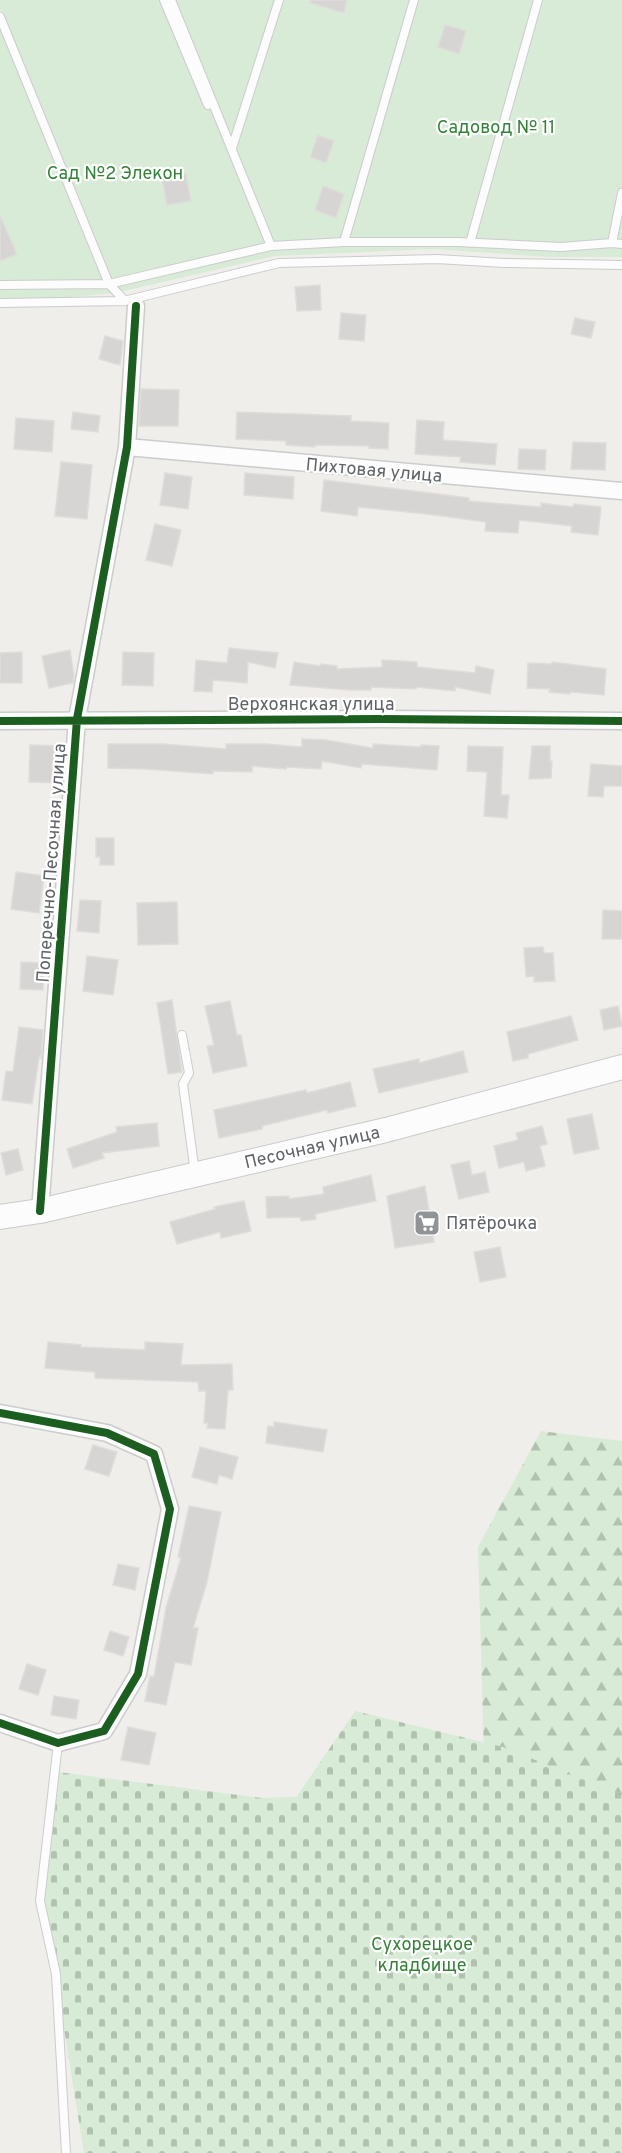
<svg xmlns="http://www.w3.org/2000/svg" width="622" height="2153" font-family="Overpass,sans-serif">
	<defs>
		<pattern id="forest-firs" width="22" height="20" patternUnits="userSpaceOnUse" patternTransform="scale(1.5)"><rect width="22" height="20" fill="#d8ebd6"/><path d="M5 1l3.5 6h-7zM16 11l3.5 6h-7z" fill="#b2c2b1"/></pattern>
		<pattern id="cemetery-stones" width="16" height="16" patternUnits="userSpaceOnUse" patternTransform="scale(1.5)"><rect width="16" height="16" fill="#d8ebd6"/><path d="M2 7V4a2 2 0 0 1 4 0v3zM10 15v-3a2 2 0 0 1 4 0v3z" fill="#b2c2b1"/></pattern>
	</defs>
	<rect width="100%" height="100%" fill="#efeeea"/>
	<!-- forest -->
	<path fill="url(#forest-firs)" d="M541 1431 622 1441V2153L206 1800 485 1790 478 1547Z"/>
	<!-- cemetery -->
	<path fill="url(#cemetery-stones)" d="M355 1711 503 1747 622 1795V2153H84L43 1898 58 1772 293 1802Z"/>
	<!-- garden -->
	<path fill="#d8ebd6" d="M0 0H622V257H548L433 249 275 256 115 293 26 301 0 299Z"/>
	<!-- building -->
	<path fill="#d6d5d3" stroke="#deddd9" stroke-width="1.5" d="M311 0H347L344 13 310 3Z
		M445 25 466 31 459 54 438 47Z
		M318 135 334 141 326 163 310 157Z
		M186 174 191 201 167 205 162 179Z
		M323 186 344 194 336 218 315 210Z
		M0 216 17 254 0 261Z
		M320 285 321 310 297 311 295 287Z
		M341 313 366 315 364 341 339 339Z
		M575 318 595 322 591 338 571 334Z
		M105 336 123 341 120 365 99 359Z
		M141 389 179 390 178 426H139Z
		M73 412 100 416 98 432 71 429Z
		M237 412 351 416V421L389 423 388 449 369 448V446L315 445V447L286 445V441L236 439Z
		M16 418 54 421 52 452 14 449Z
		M417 420 444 422 443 440 497 444 495 465 460 462 461 457 415 454Z
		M573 442 606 443 605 470 571 469Z
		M519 449 546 450 545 470 518 469Z
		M61 462 92 465 87 519 55 516Z
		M165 473 192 477 188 509 160 505Z
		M245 473 294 477 293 499 244 495Z
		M324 480 469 498V501L541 507V503L573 507 574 504 601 507 598 535 571 532 572 526 519 520 518 533 485 531 486 522 427 514 358 507 357 516 321 511Z
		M155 524 181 530 172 566 146 560Z
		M229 648 278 653 275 668 248 662 247 683 213 680 212 692 194 691 196 660 227 663Z
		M70 650 74 675 73 683 49 688 42 656Z
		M22 652V683H0V653Z
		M123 652 154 653 153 686 122 685Z
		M382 660 417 662V667L475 673 476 666 494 670 490 694 455 687V691L416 687V689L371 687V690H350L290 685 294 662 320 666 321 664 337 666V669L382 667Z
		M552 662 606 669 604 695 571 692 570 694 549 692 550 689 527 688 528 663 552 664Z
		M302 739 326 740 373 748V744L421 747V745L439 746 437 770 362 764 361 768 322 761 321 769 287 767 286 769 252 766V772L213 771V774L145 769 108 768V744H163L226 749V744H266L302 747Z
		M30 745 64 746 62 783 29 782Z
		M468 746 503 747 501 795H509L507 818 484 816 487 772 467 771Z
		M532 746H550V761H552L551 778 529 779Z
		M591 764 622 766V786H604L603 797 588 796Z
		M96 838H114V865H100V857H96Z
		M16 872 44 876 39 913 11 909Z
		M80 900 101 901 99 933 77 931Z
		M177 902 178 944 138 945 137 903Z
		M603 910 622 911V939H602Z
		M543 947 544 953H553L555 981 534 982V976L526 977 524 948Z
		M87 956 118 960 113 995 83 991Z
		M21 962 44 963 43 990 20 989Z
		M172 1000 182 1072 168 1074 157 1003Z
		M230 1001 237 1035H241L247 1066 213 1073 207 1046 214 1045 205 1006Z
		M618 1006 622 1026 604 1030 600 1010Z
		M571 1016 578 1040 528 1054V1058L513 1061 507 1032Z
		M19 1027 43 1030 41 1058 39 1057 32 1104 2 1100 6 1071 13 1072Z
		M463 1051 468 1072 379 1093 373 1069 419 1059V1063Z
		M350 1082 356 1106 328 1113 327 1110 262 1126V1129L219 1138 214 1110 306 1090 307 1093Z
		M592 1114 599 1149 574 1154 567 1119Z
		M157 1123 159 1146 102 1153 104 1158 73 1168 67 1149 117 1132 116 1127Z
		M542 1126 547 1144 540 1146 545 1166 526 1171 524 1162 499 1168 494 1146 518 1140 516 1133Z
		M18 1149 23 1170 6 1175 1 1153Z
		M469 1161 472 1175 485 1172 489 1192 459 1199 451 1165Z
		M371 1175 376 1201 315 1214 316 1219 301 1221 300 1217 267 1218 266 1197 289 1196V1199L324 1194 323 1187Z
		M425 1186 434 1242 395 1248 387 1196Z
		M244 1201 251 1231 221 1238 220 1232 177 1244 170 1222 215 1209 214 1207Z
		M500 1247 506 1277 480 1282 474 1252Z
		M48 1342 81 1345V1347L145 1350V1342L183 1344 181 1365 232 1364 233 1390H228L225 1429 207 1428 208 1423H204L206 1391H199L198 1382 95 1378V1372L45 1368Z
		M274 1422 327 1430 323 1452 266 1443 268 1426 274 1427Z
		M93 1445 117 1452 109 1476 85 1469Z
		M200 1447 238 1457 232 1479 219 1475 217 1484 192 1477Z
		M189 1506 221 1512 207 1582 193 1628H198L191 1665 175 1662 166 1705 145 1701 150 1676 154 1677 166 1608 181 1558 178 1557Z
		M118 1564 139 1568 135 1590 113 1585Z
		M110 1631 129 1637 123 1656 104 1650Z
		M27 1664 46 1670 38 1695 19 1689Z
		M54 1696 79 1700 76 1719 51 1715Z
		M128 1727 156 1733 149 1765 121 1760Z"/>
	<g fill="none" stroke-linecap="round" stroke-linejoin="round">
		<!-- service casing -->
		<g stroke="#cbcccc" stroke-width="10">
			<path id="service" d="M164 0 208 105
				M0 17 109 284 0 285
				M232 148 279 0
				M344 242 414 0
				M470 243 538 0
				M612 243 622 193
				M271 246 344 242H458L561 247 612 243 622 244
				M125 301 109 284 271 246 171 0
				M0 303 124 301 279 263 437 259 504 263 622 265
				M182 1035 189 1073 183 1084 195 1173
				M58 1743 40 1901 56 1974 66 2153"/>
		</g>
		<!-- minor casing -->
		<g stroke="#cbcccc" stroke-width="19">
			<path id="minor" d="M127 447 622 491
				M0 721 381 719 622 721
				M40 1211 77 719 127 447 136 306
				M0 1413 107 1433 154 1454 170 1509 138 1674 104 1731 58 1743 0 1723"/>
		</g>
		<!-- secondary casing -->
		<g stroke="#cacacb" stroke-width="26">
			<path id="secondary" d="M0 1217 40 1211 386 1130 622 1067"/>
		</g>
		<!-- service -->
		<use href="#service" stroke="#fdfcfc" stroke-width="8"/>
		<!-- minor -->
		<use href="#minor" stroke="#fdfcfc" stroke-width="16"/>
		<!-- secondary -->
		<use href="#secondary" stroke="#fdfcfc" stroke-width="24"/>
		<!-- cycleway casing -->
		<g stroke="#fff" stroke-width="11">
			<path id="cycleway" d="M0 721 381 719 622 721
				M40 1211 77 719 127 447 136 306
				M0 1413 107 1433 154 1454 170 1509 138 1674 104 1731 58 1743 0 1723"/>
		</g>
		<!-- cycleway -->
		<use href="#cycleway" stroke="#1b5e20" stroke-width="8"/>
	</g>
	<!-- icons -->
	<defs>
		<g id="supermarket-square" transform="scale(1.35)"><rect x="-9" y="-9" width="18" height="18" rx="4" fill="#919496" stroke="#fff"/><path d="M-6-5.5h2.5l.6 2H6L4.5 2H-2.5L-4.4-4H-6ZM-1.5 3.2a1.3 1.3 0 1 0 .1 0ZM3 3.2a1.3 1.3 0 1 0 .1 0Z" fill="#fff"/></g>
	</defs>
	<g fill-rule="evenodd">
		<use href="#supermarket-square" x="427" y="1223"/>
	</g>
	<g text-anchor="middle" stroke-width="4.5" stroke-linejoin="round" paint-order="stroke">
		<!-- park labels -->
		<g font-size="18" fill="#348238" stroke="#fff">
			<text x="496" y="133">Садовод № 11</text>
			<text x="115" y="179">Сад №2 Элекон</text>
			<text x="422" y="1950">Сухорецкое<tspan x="422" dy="21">кладбище</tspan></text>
		</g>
		<!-- street labels -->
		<g font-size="18" fill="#5f6368" stroke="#fff">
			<text transform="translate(374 470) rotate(5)" y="6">Пихтовая улица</text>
			<text x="311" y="710">Верхоянская улица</text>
			<text transform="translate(51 863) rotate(-86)" y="6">Поперечно-Песочная улица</text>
			<text transform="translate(312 1147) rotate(-13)" y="6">Песочная улица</text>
		</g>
		<!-- poi labels -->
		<g font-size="18" fill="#5f6368" stroke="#fff" text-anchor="start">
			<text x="446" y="1229">Пятёрочка</text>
		</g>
	</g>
</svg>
